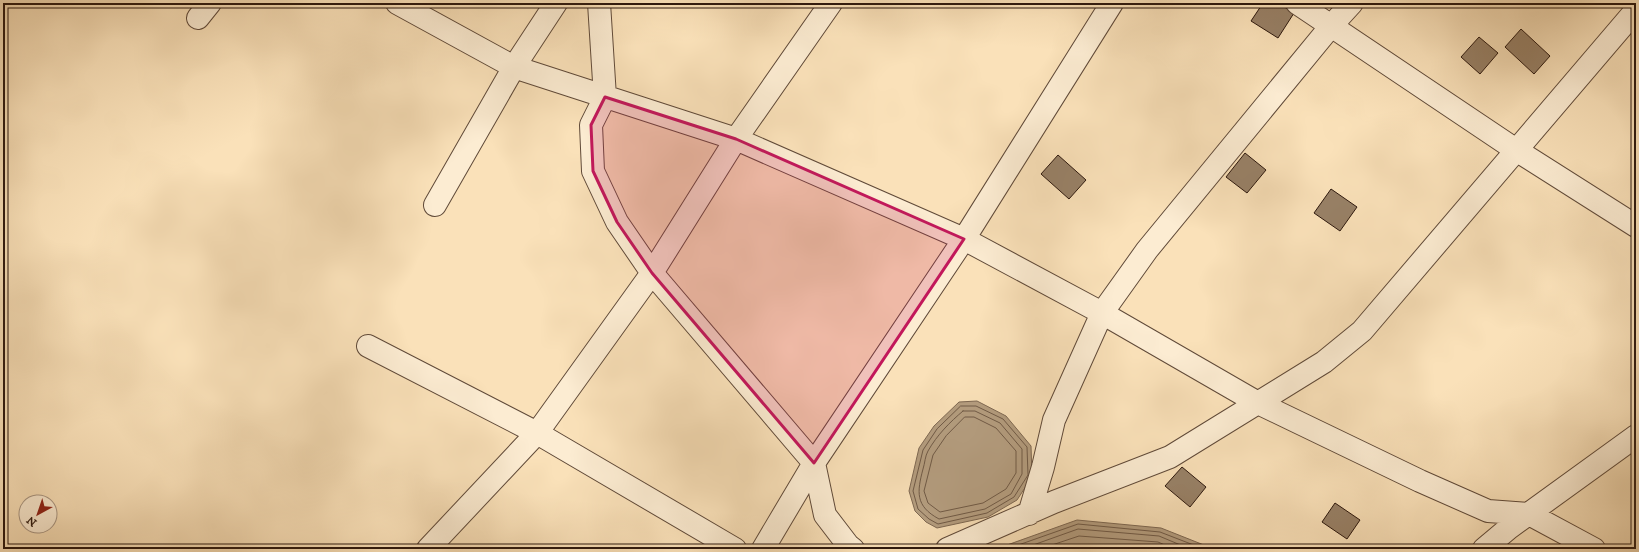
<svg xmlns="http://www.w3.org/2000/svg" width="1639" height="552" font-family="'IM FELL DW Pica',serif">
	<rect width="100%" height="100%" fill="#fae1b9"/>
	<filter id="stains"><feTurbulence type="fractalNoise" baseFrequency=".005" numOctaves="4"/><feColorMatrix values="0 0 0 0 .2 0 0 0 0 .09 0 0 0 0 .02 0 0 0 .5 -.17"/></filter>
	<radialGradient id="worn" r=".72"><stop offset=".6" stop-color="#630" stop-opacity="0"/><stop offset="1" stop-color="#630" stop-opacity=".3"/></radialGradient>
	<!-- water -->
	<path fill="#b49d7f" stroke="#7e6852" d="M977 401 1006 416 1031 446 1032 477 1017 500 988 517 937 528 926 522 915 511 909 491 919 448 934 426 959 402Z
		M1077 520 1161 528 1214 549H996Z"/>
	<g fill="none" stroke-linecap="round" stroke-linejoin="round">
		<!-- shore -->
		<path stroke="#705a46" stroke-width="1" d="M961 406H976L1003 419 1027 447 1028 475 1014 497 987 513 938 524 929 519 918 509 913 491 923 450 937 429Z
			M963 411H975L1000 423 1022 449V474L1011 494 985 509 939 519C915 506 917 492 923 469 925 463 925 456 928 451 937 435 950 422 963 411Z
			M965 417H974L996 428 1016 451V473L1006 489 983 503 940 512 928 503 924 491 933 455 946 436Z
			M1007 549 1078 524 1160 532 1204 549
			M1022 549 1078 529 1159 536 1190 549
			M1040 549 1079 536 1158 542 1174 549"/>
	</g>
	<!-- building -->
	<path fill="#988167" stroke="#2d180e" d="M1263 3H1278L1294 13 1278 38 1251 21Z
		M1521 29 1550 56 1534 74 1505 47Z
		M1479 37 1498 53 1480 74 1461 57Z
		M1245 153 1266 170 1247 193 1226 177Z
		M1058 155 1086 180 1069 199 1041 174Z
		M1331 189 1357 207 1340 231 1314 213Z
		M1182 467 1206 487 1190 507 1165 486Z
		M1335 503 1360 520 1347 539 1322 522Z"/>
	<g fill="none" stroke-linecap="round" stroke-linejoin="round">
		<!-- minor casing -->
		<g stroke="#604a39" stroke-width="24">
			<path id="minor" d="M397 3 514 67 736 139 964 239 1102 313 1258 403 1420 481 1488 511 1529 514 1594 549
				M599 3 605 97 591 125 593 171 617 222 652 273 814 463 825 515 848 545 853 549
				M1297 3 1516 150 1636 226
				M198 18 210 3
				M435 205 514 67 556 3
				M368 346 537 433 735 549
				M1029 514 1043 467 1054 420 1102 313 1147 250 1331 26 1352 3
				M428 549 537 433 652 273 736 139 831 3
				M763 549 814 463 964 239 1112 3
				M947 549 1054 502 1170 457 1324 362 1362 331 1636 10
				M1484 549 1509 528 1636 436"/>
		</g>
		<!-- minor -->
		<use href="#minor" stroke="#fcecd2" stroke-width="22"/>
	</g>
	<!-- marked area -->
	<path fill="#c2185b" fill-opacity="0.2" stroke="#c2185b" stroke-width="3" stroke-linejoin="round" d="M605 97 736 139 964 239 814 463 652 273 617 222 593 171 591 125Z"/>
	<!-- margin -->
	<rect width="1639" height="552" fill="none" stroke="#fae1b9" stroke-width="16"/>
	<rect x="4" y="4" width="1631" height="544" fill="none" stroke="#2d180e" stroke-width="2"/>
	<rect x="8" y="8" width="1623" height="536" fill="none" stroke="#2d180e"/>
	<!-- north arrow -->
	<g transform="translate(38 514) rotate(220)"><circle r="19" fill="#fcecd2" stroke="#a99784"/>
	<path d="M0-3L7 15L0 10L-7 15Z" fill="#8f2418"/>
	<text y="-6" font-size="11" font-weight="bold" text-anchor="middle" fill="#2d180e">N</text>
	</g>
	<rect width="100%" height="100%" filter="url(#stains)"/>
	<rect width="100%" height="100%" fill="url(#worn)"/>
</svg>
